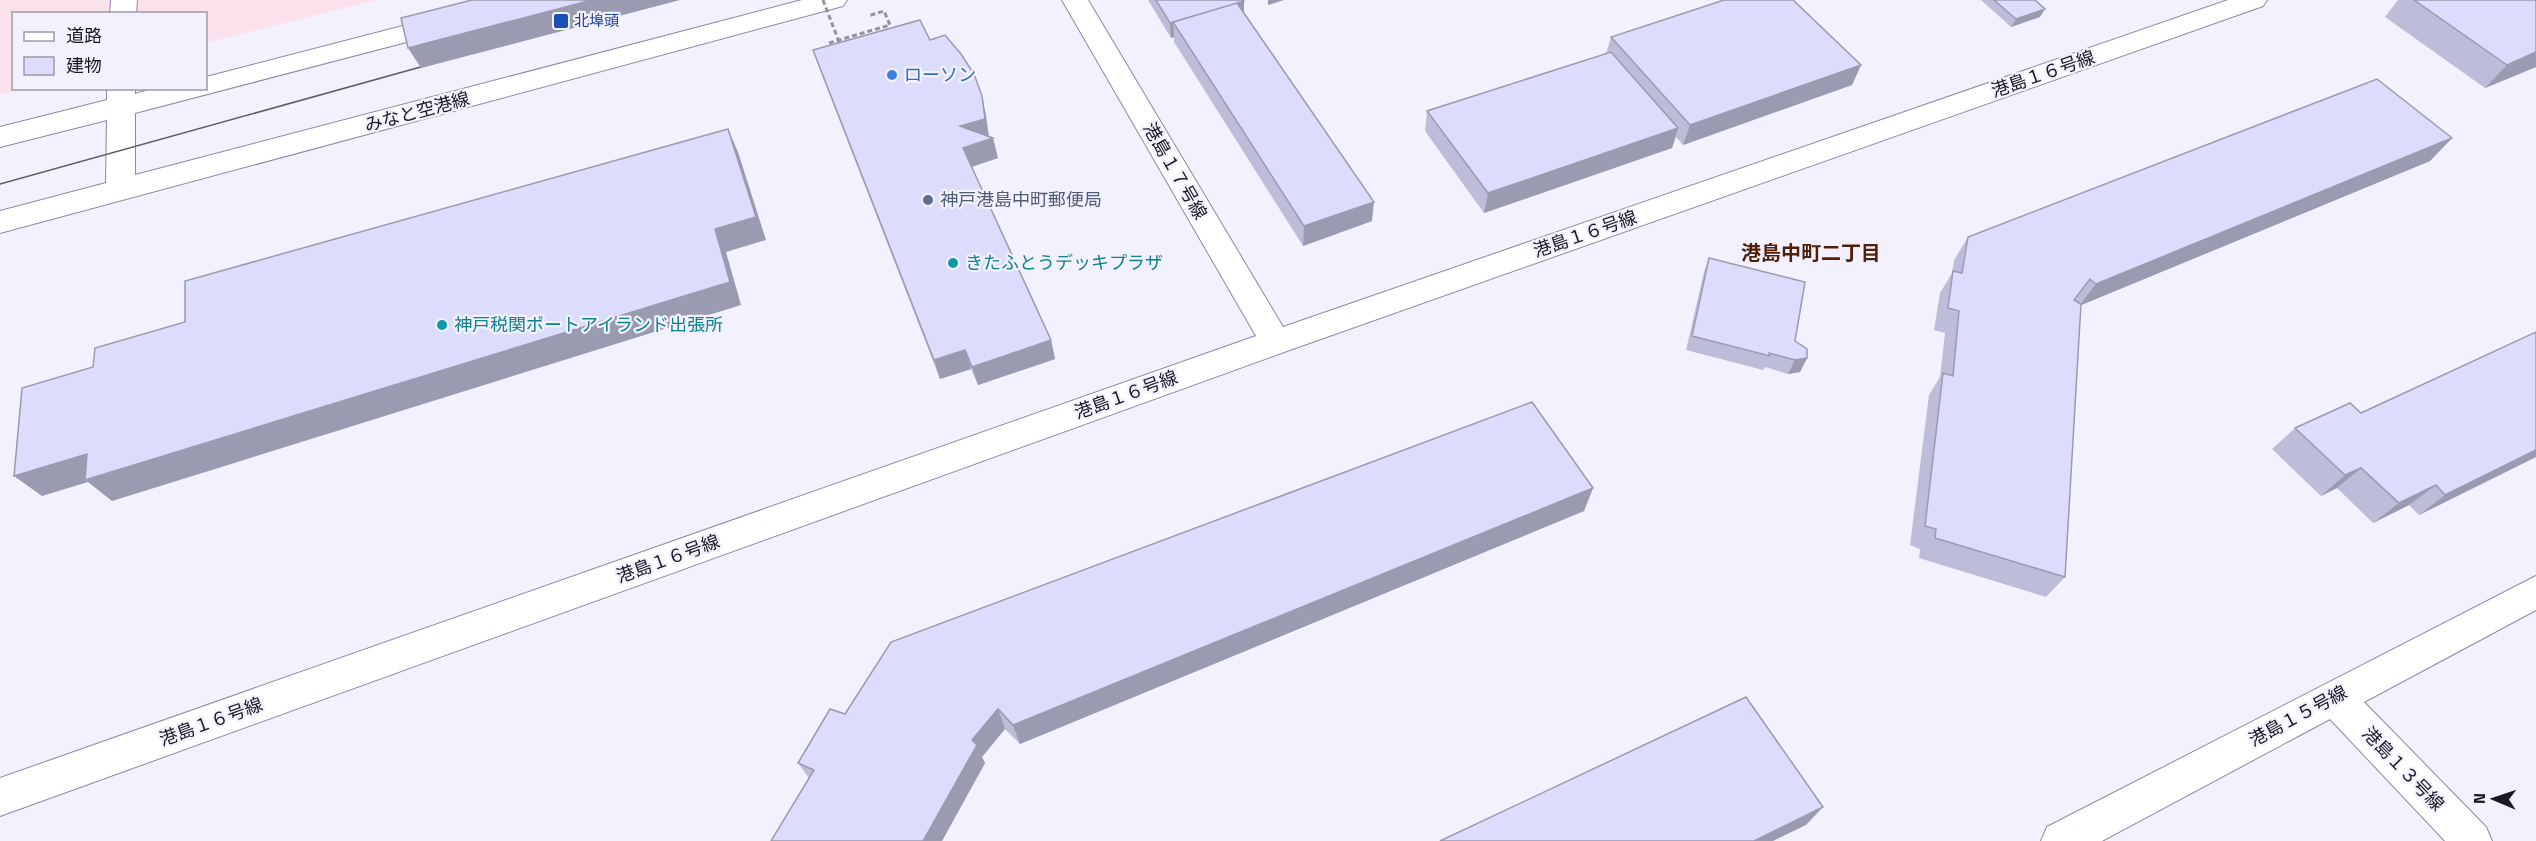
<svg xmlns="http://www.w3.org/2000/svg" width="2536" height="841" font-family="'Titillium Web','Noto Sans JP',sans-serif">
	<rect width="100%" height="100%" fill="#f4f1fe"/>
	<!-- industrial -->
	<path fill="#fae1ec" d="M0 0H376L206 43V14H14V88L22 89 0 94Z"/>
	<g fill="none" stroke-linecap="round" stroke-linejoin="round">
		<!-- secondary casing -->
		<g stroke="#9087a4" stroke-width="2">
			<path id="secondary" d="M111 0H137L136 14H110Z
				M503 0H548L544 6 135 113V175L802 0H847L843 6 0 233V211L106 183 107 120 0 147V127L107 100V88H135V94L155 88H206V77Z
				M1062 0H1088L1283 327 2228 0H2267L2263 6 1287 351 0 816V778L1256 336Z
				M2536 576V610L2364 702 2486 827 2492 841H2445L2330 719 2102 841H2041L2047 827Z"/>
		</g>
		<!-- path -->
		<path stroke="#95929e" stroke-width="3" stroke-dasharray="5 3" stroke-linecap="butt" d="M829 43 890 25 884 11 868 16"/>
		<!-- secondary -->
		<use href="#secondary" fill="#fff" fill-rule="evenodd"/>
		<!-- tram -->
		<path stroke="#5e5b66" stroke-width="1.5" d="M0 184 435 63"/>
		<!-- path-bridge -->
		<path stroke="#95929e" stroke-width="3" stroke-dasharray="5 3" stroke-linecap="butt" d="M823 0 841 47"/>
	</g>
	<!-- wall -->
	<path fill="#bdbdd9" d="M1148 0H1243L1244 13 1372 221 1303 246 1174 42V37L1171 38Z
		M1981 0H2035L2040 17 2011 27Z
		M2398 0H2536V67L2485 88 2385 17Z
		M1611 37 1861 65 1852 85 1683 145 1676 137 1672 148 1484 213 1425 131 1427 111 1606 54Z
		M930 40 982 96 986 116 989 136 993 138 998 158 972 167 1051 340 1055 359 978 385 971 369 940 379 820 70 813 50Z
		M2452 138 2430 161 2081 305 2065 577 2046 597 1919 558 1920 549 1910 545 1929 395 1940 377 1945 333 1934 330 1940 293 1952 273 1954 260 1968 237Z
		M1709 258 1795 341 1807 358 1800 372 1788 374 1765 367 1763 370 1686 350 1704 272Z
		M2361 413 2536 457 2419 515 2409 505 2373 523 2337 488 2321 496 2272 449 2295 428Z
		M1593 488 1584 511 1020 744 1005 729 982 757 985 763 942 841H771L809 778 798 763 845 714Z"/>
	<!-- shaded-wall -->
	<path fill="#9a9ab0" d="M592 0H680L421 68 408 48Z
		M1268 0H1284L1268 5Z
		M1244 1V16L1173 22 1174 37 1171 38 1170 23Z
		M2045 9 2040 17 2011 27 2016 19Z
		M2536 52V67L2485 88 2507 65Z
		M1861 65 1852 85 1683 145 1690 125Z
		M982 96 986 116 989 139 960 126Z
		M1678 128 1672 148 1484 213 1488 193Z
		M728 129 738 152 766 240 726 252 741 305 112 501 88 482 42 496 14 476Z
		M993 138 998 158 968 168 963 148Z
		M2452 138 2430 161 2079 306 2096 284Z
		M1374 202 1372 221 1303 246 1304 226Z
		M1051 340 1055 359 978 385 972 367Z
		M965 350 971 369 940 379 934 360Z
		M1807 358 1800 372 1788 374 1795 360Z
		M2536 450V457L2419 515 2445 495Z
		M2361 468 2337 488 2321 496 2345 475Z
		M2436 485 2409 505 2373 523 2399 503Z
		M1593 488 1584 511 1020 744 1013 725Z
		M998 709 1005 729 982 757 985 763 942 841H923L972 740Z
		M1823 807 1806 825 1773 841H1754Z"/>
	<!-- building -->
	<path fill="#dcdcfc" stroke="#9a9ab0" stroke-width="1.5" d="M472 0H592L408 48 401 18Z
		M1156 0H1243L1244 1 1170 23Z
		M1724 0H1793L1861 65 1690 125 1611 37Z
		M1994 0H2035L2045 9 2016 19Z
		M2414 0H2536V52L2507 65Z
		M1237 3 1374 202 1304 226 1173 22Z
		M920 20 930 40 945 35 961 54 974 74 982 96 985 119 960 126 993 138 963 148 1051 340 972 367 965 350 934 360 813 50Z
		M1611 52 1678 128 1488 193 1427 111Z
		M2377 79 2452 138 2096 284 2090 279 2074 300 2081 304 2065 577 1935 538 1936 529 1925 526 1943 373 1953 376 1959 311 1948 308 1953 271 1962 273 1968 237Z
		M728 129 756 217 715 229 730 282 85 480 87 454 14 476 22 388 93 367 95 348 185 322V281Z
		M1709 258 1805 282 1795 341 1807 349V358L1795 360 1769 353 1770 356 1692 336Z
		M2536 332V450L2445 495 2436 485 2399 503 2361 468 2345 475 2295 428 2350 403 2361 413Z
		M1532 402 1593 488 1013 725 998 709 972 740 977 745 923 841H771L814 770 798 763 830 709 845 714 891 642Z
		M1746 697 1823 807 1754 841H1440Z"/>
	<!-- markers -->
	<rect fill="#1a4fb4" stroke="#f4f1fe" stroke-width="2" x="553" y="13" width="16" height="16" rx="3"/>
	<circle fill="#3f7fe0" stroke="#f4f1fe" stroke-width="2" cx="892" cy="75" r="6"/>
	<circle fill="#5c6f8a" stroke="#f4f1fe" stroke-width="2" cx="928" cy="200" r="6"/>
	<g fill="#0f9aa8" stroke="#f4f1fe" stroke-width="2">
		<circle cx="953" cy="263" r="6"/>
		<circle cx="442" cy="325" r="6"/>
	</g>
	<g text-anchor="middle" stroke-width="4.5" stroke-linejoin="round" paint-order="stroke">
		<!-- far-transit labels -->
		<g font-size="15" fill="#164399" stroke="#f4f1fe" text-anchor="start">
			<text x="574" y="26">北埠頭</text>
		</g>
		<!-- street labels -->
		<g font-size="18" fill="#1a1722" stroke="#f4f1fe">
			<text transform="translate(2043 74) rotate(-19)" y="6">港島１６号線</text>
			<text transform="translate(417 112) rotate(-15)" y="6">みなと空港線</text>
			<text transform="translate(1175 171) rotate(60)" y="6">港島１７号線</text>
			<text transform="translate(1585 234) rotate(-19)" y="6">港島１６号線</text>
			<text transform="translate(1126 395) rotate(-20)" y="6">港島１６号線</text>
			<text transform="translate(668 559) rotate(-20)" y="6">港島１６号線</text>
			<text transform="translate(2298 716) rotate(-28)" y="6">港島１５号線</text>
			<text transform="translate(211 722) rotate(-20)" y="6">港島１６号線</text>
			<text transform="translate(2403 769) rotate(46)" y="6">港島１３号線</text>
		</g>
		<!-- shop labels -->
		<g font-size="18" fill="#366cbe" stroke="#f4f1fe" text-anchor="start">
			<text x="904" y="81">ローソン</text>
		</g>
		<!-- service labels -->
		<g font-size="18" fill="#4e5e75" stroke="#f4f1fe" text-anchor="start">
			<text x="940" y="206">神戸港島中町郵便局</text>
		</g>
		<!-- culture labels -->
		<g font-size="18" fill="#0d838f" stroke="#f4f1fe" text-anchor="start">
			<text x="965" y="269">きたふとうデッキプラザ</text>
			<text x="454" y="331">神戸税関ポートアイランド出張所</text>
		</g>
		<!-- neighbourhood labels -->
		<g font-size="20" font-weight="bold" fill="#4f1f08" stroke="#f4f1fe">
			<text x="1811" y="260">港島中町二丁目</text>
		</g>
	</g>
	<!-- legend -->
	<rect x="12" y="12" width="195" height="78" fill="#f4f1fe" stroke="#9d9aa6" stroke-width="1.5"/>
	<rect x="24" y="32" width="30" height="9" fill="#ffffff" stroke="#9d9aa6" stroke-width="1.5"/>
	<text x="66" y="42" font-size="18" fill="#1a1722">道路</text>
	<rect x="24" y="57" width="30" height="18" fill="#dcdcfc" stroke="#9d9aa6" stroke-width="1.5"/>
	<text x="66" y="72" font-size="18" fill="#1a1722">建物</text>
	<!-- north arrow -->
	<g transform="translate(2494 799) rotate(272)" stroke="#f4f1fe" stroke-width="4.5" paint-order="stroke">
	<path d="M0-4.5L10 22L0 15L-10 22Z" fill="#1a1722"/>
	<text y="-9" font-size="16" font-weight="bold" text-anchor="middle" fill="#1a1722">N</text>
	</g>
</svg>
